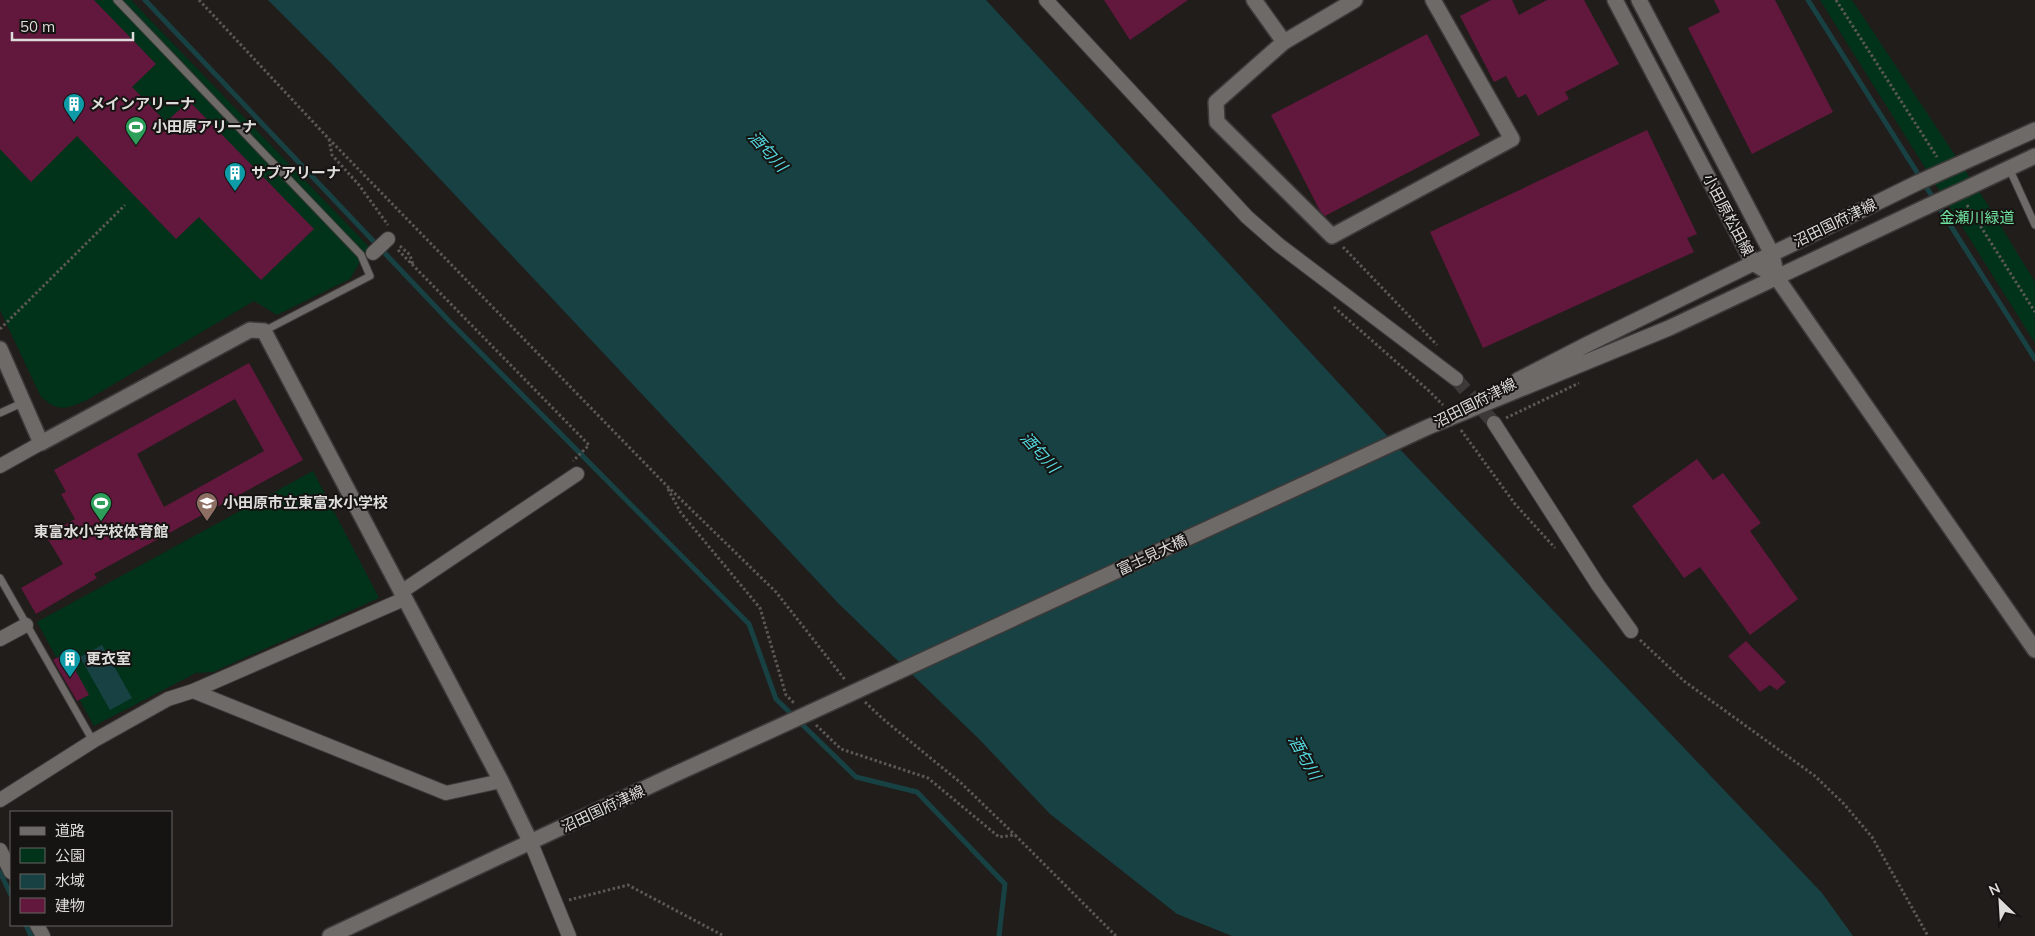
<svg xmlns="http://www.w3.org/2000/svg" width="2035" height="936" font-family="Mulish,'Noto Sans JP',sans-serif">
	<rect width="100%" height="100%" fill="#201d1b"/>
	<!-- green -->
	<path fill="#00331a" d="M0 0H131L369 247 350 279 277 315 254 301 87 400C67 409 56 413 40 395L0 310Z
		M1820 0H1852L1986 202 2035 282V343Z
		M313 471 379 598 213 672 196 673 94 726 37 622Z"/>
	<!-- water -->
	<path fill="#184143" d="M268 0H986L1393 442 1822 893 1853 936H1232L1177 914 1050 814 980 740 839 604 332 64Z
		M102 645 132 698 110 710 80 657Z"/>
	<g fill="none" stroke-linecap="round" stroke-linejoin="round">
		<!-- stream -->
		<path stroke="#184143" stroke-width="5" d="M145 0 450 322 749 624 776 699 856 777 917 792 1005 884 999 936
			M1808 0 2035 359
			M0 872 11 895
			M26 925 31 936"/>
	</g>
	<!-- building -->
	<path fill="#62173d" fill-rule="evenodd" d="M0 0H94L156 64 132 87 166 122 189 101 314 229 261 280 199 217 176 239 77 136 31 182 0 149Z
		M1104 0H1188L1130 40Z
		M1491 0H1512L1519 15 1547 0H1584L1619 64 1565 92 1569 99 1538 116 1526 94 1518 98 1506 76 1494 82 1460 16Z
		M1714 0H1775L1833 112 1752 154 1688 28 1720 12Z
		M1427 34 1480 135 1325 216 1320 211 1271 115Z
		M1647 130 1697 234 1687 238 1694 252 1483 348 1430 232Z
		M249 363 303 460 94 574 97 578 36 614 21 588 63 564 46 536 75 519 61 494 66 492 54 470ZM235 399 264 451 164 507 137 454Z
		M1697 459 1713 480 1723 473 1761 523 1750 531 1798 599 1750 635 1700 567 1684 578 1632 506Z
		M1746 641 1786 682 1777 690 1770 685 1760 692 1728 656Z
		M66 653 89 695 77 701 53 660Z"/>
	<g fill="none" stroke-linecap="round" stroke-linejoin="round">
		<!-- street-tunnel -->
		<path stroke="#3c3a38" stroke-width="14" stroke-dasharray="14 7" stroke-linecap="butt" d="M1456 379 1494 423"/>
		<!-- lane casing -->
		<g stroke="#3c3a39" stroke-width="9">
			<path id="lane" d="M117 0 361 255 370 276 264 331
				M2009 168 2035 225
				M0 413 22 403
				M0 578 93 741"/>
		</g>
		<!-- street casing -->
		<g stroke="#3c3a39" stroke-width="16">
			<path id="street" d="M1046 0 1247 217 1279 245 1456 379
				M373 253 388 239
				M1494 423 1598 585 1631 631
				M0 466 41 443
				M401 592 577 474
				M0 639 26 625
				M193 691 404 599
				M0 800 93 741 168 699 193 691 446 793 501 781
				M531 843 569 936
				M0 850 11 872
				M37 925 43 936"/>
		</g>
		<!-- secondary casing -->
		<g stroke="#3c3a39" stroke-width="18">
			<path id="secondary" d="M1254 0 1284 42
				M1355 0 1284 42 1216 102 1217 122 1332 236 1512 139 1433 0
				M1615 0 1753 263 1777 278
				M1639 0 1772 254 1777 278 2035 650
				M1955 166 2035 130
				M1965 189 2035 156
				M0 349 41 443 250 330 264 331 501 781 531 843
				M1518 380 1588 344 1917 183
				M811 712 1428 427 1669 328 1928 206
				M330 936 671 776"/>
		</g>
		<!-- path -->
		<path stroke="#5b5856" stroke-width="3" stroke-dasharray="2.5 2.5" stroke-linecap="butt" d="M199 0 329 139 666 485 776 592 846 681
			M1836 0 1937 157
			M329 139 332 155 359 185 388 225
			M1967 205 2035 312
			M400 246 410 255 413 265
			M1343 247 1437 345
			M398 250 589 445 573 461
			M1334 307 1428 390 1443 405
			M0 329 125 205
			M1506 418 1579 383
			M1461 430 1515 504 1555 548
			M668 489 681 513 760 608 786 695 794 703
			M1640 640 1684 681 1815 776 1844 804 1872 837 1928 936
			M865 702 883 719 961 783 1015 835
			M816 725 841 749 928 778 999 837 1015 835 1116 936
			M569 900 628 885 724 936"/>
		<!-- lane -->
		<use href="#lane" stroke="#6e6a68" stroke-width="7"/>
		<!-- street -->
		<use href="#street" stroke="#6e6a68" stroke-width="14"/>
		<!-- secondary -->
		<use href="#secondary" stroke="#6e6a68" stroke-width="15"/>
		<!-- secondary-bridge casing -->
		<g stroke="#3c3a39" stroke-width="18" stroke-linecap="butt">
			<path id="secondary-bridge" d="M1917 183 1955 166
				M1928 206 1965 189
				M671 776 811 712"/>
		</g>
		<!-- secondary-bridge -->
		<use href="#secondary-bridge" stroke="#6e6a68" stroke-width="15"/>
	</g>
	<!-- icons -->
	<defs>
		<g id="building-pin" transform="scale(1.125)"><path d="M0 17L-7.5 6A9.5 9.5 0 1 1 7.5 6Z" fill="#0f9aa8" stroke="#161412"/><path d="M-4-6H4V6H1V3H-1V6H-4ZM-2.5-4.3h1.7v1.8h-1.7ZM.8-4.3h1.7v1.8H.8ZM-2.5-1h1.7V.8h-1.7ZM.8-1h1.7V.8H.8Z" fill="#fff"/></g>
		<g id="stadium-pin" transform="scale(1.125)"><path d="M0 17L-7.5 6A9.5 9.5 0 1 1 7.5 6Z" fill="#2e9e5b" stroke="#161412"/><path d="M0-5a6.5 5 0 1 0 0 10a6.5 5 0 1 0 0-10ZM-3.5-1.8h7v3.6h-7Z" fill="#fff"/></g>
		<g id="school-pin" transform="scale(1.125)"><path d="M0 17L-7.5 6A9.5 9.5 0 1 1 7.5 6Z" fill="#8d6e63" stroke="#161412"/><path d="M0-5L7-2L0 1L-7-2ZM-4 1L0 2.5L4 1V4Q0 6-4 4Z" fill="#fff"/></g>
	</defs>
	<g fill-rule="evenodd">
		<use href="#building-pin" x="74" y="104"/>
		<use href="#stadium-pin" x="136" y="127"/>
		<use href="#building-pin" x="235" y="173"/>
		<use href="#stadium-pin" x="101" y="503"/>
		<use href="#school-pin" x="207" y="503"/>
		<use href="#building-pin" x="70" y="659"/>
	</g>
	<g text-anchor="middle" stroke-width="4" stroke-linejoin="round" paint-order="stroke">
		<!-- poi labels -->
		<g font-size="15" font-weight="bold" fill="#dedcda" stroke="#161412" text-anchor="start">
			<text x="90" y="109">メインアリーナ</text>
			<text x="152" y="132">小田原アリーナ</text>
			<text x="251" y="178">サブアリーナ</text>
			<text x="223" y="508">小田原市立東富水小学校</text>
			<text x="101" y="537" text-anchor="middle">東富水小学校体育館</text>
			<text x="86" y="664">更衣室</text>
		</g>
		<!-- street labels -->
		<g font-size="15" fill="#dedcda" stroke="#161412">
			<text transform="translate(1728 215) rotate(62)" y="5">小田原松田線</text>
			<text transform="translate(1835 223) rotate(-26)" y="5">沼田国府津線</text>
			<text transform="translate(1475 403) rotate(-27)" y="5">沼田国府津線</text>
			<text transform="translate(1152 555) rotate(-25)" y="5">富士見大橋</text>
			<text transform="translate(603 809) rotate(-25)" y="5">沼田国府津線</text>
		</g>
		<!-- park labels -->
		<g font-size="15" fill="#6fe29f" stroke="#161412">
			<text x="1977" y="223">金瀬川緑道</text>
		</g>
		<!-- water labels -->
		<g font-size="16" font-style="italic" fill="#54d9e0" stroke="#161412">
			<text transform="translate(768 151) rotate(48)" y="6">酒匂川</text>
			<text transform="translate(1040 452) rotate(48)" y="6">酒匂川</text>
			<text transform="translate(1305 757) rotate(61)" y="6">酒匂川</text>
		</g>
	</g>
	<!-- legend -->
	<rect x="10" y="811" width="162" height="115" fill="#161412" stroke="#666462"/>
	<rect x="20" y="827" width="25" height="8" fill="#6e6a68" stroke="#666462"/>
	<text x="55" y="836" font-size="15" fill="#dedcda">道路</text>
	<rect x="20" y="848" width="25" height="15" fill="#00331a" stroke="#666462"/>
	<text x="55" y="861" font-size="15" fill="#dedcda">公園</text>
	<rect x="20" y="874" width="25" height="15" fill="#184143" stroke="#666462"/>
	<text x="55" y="886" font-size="15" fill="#dedcda">水域</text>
	<rect x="20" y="898" width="25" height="15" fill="#62173d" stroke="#666462"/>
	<text x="55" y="911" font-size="15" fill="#dedcda">建物</text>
	<!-- north arrow -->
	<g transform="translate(2000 901) rotate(335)" stroke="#161412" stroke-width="4" paint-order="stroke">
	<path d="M0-4L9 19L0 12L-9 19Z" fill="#dedcda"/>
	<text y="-8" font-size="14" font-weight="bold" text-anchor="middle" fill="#dedcda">N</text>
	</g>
	<!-- scale -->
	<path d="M12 32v8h121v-8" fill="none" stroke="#dedcda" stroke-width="2.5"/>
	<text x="20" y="32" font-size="15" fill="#dedcda" stroke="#161412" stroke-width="4" paint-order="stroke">50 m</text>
</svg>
